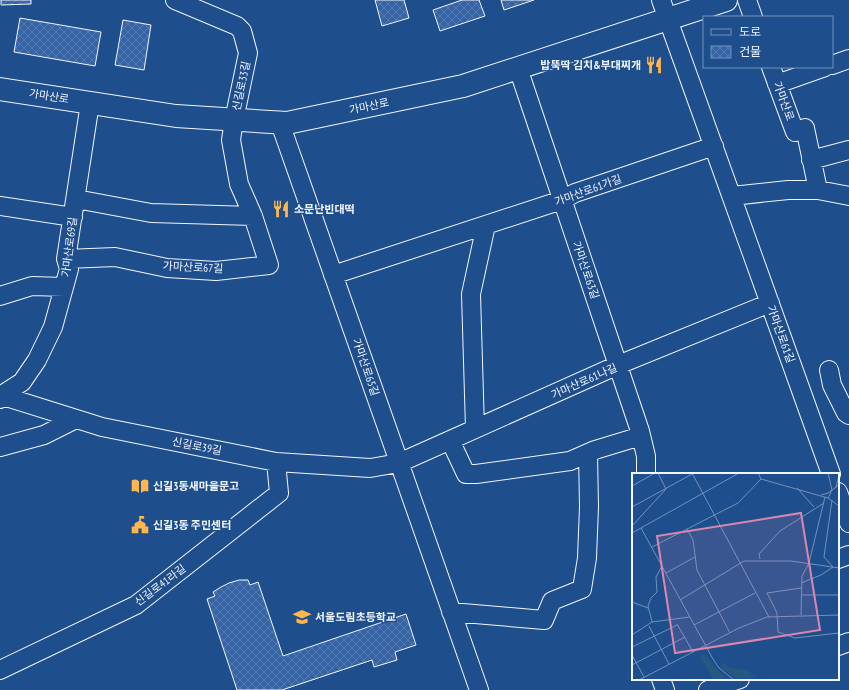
<svg xmlns="http://www.w3.org/2000/svg" width="849" height="690" font-family="'PT Sans Narrow','Noto Sans KR',sans-serif">
	<defs>
		<pattern id="building-cross-hatch" width="8" height="8" patternUnits="userSpaceOnUse"><rect width="8" height="8" fill="#3563a3"/><path d="M0 0l8 8M0 8l8-8" fill="none" stroke="#537ab1"/></pattern>
	</defs>
	<rect width="100%" height="100%" fill="#1f4e8c"/>
	<!-- building -->
	<path fill="url(#building-cross-hatch)" stroke="#f2f6ff" d="M1 0H31V4L1 5Z
		M375 0H404L409 18 382 26Z
		M462 0H479L485 16 440 31 433 10Z
		M501 0H534L504 10Z
		M20 18 101 32 95 66 14 52Z
		M123 20 151 25 144 70 115 65Z
		M239 580H248L250 585 258 582 283 656 406 614 416 645 395 652 397 660 374 667 372 660 282 690H237L207 599 215 596 213 592 221 587 229 583Z"/>
	<g fill="none" stroke-linecap="round" stroke-linejoin="round">
		<!-- minor casing -->
		<g stroke="#f2f6ff" stroke-width="20">
			<path id="minor" d="M661 0 831 474
				M747 0 753 17
				M832 65 849 59
				M771 67 795 132 805 128 818 190
				M518 68 640 431 646 456V474
				M777 84 825 67
				M280 123 479 690
				M811 160 849 150
				M732 196 788 190H818L849 196
				M76 199 151 213 253 216
				M0 206 73 217
				M66 259 115 257 167 268 216 271 269 265 253 216 239 184 231 140 234 120 248 53 242 31 237 26 175 0
				M333 275 562 200 575 193 714 146
				M0 296 32 286 64 287
				M829 370 832 385 846 413 849 415
				M0 395 102 427 276 462 370 468 399 463 618 365 770 303
				M0 399 2 395 22 382 37 360 53 327 69 269 66 259 90 103
				M475 429 471 294 486 225
				M450 440 466 474H476L570 461 595 450 641 436
				M0 447 44 435 76 419
				M838 492 849 523
				M838 559 849 555
				M451 612 544 620 552 601 582 589 587 558 589 507 588 453
				M838 646 849 642
				M0 670 136 605 279 493 276 462
				M661 679 665 690
				M708 690 740 679"/>
		</g>
		<!-- major casing -->
		<g stroke="#f2f6ff" stroke-width="24">
			<path id="major" d="M0 89 176 116 287 123 463 86 726 0"/>
		</g>
		<!-- minor -->
		<use href="#minor" stroke="#1f4e8c" stroke-width="18"/>
		<!-- major -->
		<use href="#major" stroke="#1f4e8c" stroke-width="22"/>
	</g>
	<!-- icons -->
	<defs>
		<g id="restaurant-bare" transform="scale(1.38)"><path d="M-5-6h1v4h1v-4h1v4h1v-4h1v5L-1.5 .5V6h-2V.5L-5-1ZM5-6V6H3V1.5H1.5Q1.5-4 5-6Z" fill="#ffb74d" stroke="#1f4e8c" stroke-width="2.5" paint-order="stroke"/></g>
		<g id="library-bare" transform="scale(1.38)"><path d="M-6-4Q-3-5.5-.7-3.5V5Q-3 3-6 4ZM6-4Q3-5.5 .7-3.5V5Q3 3 6 4Z" fill="#ffb74d" stroke="#1f4e8c" stroke-width="2.5" paint-order="stroke"/></g>
		<g id="civic-bare" transform="scale(1.38)"><path d="M-.6-6.5H3V-4.5H.6V-3L4-1V1h2V6H-6V1h2V-1L-.6-3ZM-1.2 2.5V6h2.4V2.5Z" fill="#ffb74d" stroke="#1f4e8c" stroke-width="2.5" paint-order="stroke"/></g>
		<g id="school-bare" transform="scale(1.38)"><path d="M0-5L7-2L0 1L-7-2ZM-4 1L0 2.5L4 1V4Q0 6-4 4Z" fill="#ffb74d" stroke="#1f4e8c" stroke-width="2.5" paint-order="stroke"/></g>
	</defs>
	<g fill-rule="evenodd">
		<use href="#restaurant-bare" x="654" y="65"/>
		<use href="#restaurant-bare" x="281" y="209"/>
		<use href="#library-bare" x="140" y="486"/>
		<use href="#civic-bare" x="140" y="525"/>
		<use href="#school-bare" x="302" y="617"/>
	</g>
	<g text-anchor="middle" stroke-width="3" stroke-linejoin="round" paint-order="stroke">
		<!-- poi labels -->
		<g font-size="11" font-weight="bold" fill="#f2f6ff" stroke="#1f4e8c" text-anchor="start">
			<text x="641" y="69" text-anchor="end">밥뚝딱 김치&amp;부대찌개</text>
			<text x="294" y="213">소문난빈대떡</text>
			<text x="153" y="490">신길3동새마을문고</text>
			<text x="153" y="529">신길3동 주민센터</text>
			<text x="315" y="621">서울도림초등학교</text>
		</g>
		<!-- street labels -->
		<g font-size="11" fill="#f2f6ff" stroke="#1f4e8c">
			<text transform="translate(241 86) rotate(-78)" y="4">신길로33길</text>
			<text transform="translate(49 96) rotate(9)" y="4">가마산로</text>
			<text transform="translate(784 101) rotate(70)" y="4">가마산로</text>
			<text transform="translate(369 106) rotate(-12)" y="4">가마산로</text>
			<text transform="translate(588 190) rotate(-20)" y="4">가마산로61가길</text>
			<text transform="translate(69 247) rotate(-83)" y="4">가마산로69길</text>
			<text transform="translate(193 267) rotate(3)" y="4">가마산로67길</text>
			<text transform="translate(586 270) rotate(71)" y="4">가마산로63길</text>
			<text transform="translate(781 334) rotate(70)" y="4">가마산로61길</text>
			<text transform="translate(366 367) rotate(71)" y="4">가마산로65길</text>
			<text transform="translate(584 381) rotate(-24)" y="4">가마산로61나길</text>
			<text transform="translate(197 446) rotate(11)" y="4">신길로39길</text>
			<text transform="translate(160 585) rotate(-37)" y="4">신길로41라길</text>
		</g>
	</g>
	<!-- overview -->
	<g transform="translate(632 473)">
		<rect width="207" height="207" fill="#1f4e8c"/>
		<path d="M72 181 91 203 96 207H82L68 184ZM90 189 97 194 114 197 123 204 106 206 89 195Z" fill="#245a82"/>
		<path fill="none" stroke="#7391ba" stroke-width="1" d="M60 0 137 144M126 0 129 6 196 25 207 33M0 13 23 0M204 14 207 2M165 15 182 34M189 22 196 20 207 12M196 25 200 17 196 0M0 34 62 0M0 53 34 16 26 0M9 55 81 186 87 195 102 207M55 56 61 67 65 97 98 160M0 60 107 0M20 74 106 30 129 6M128 86 127 81 148 58 192 30M34 100 63 84M169 110 189 102 201 94 192 84 200 27M169 115 135 120 145 140 146 159 163 165 207 160M169 122H207M48 127 112 88H159L207 95M0 129 16 135M169 142 170 103 177 90 193 24M20 149 58 144M45 151 61 179M62 152 123 120M17 153 37 191M0 162 20 149 16 133 19 125 25 119 24 104 30 93M0 174 45 152M0 182 12 204M0 192 53 164M7 207 107 155 135 144 207 142"/>
		<path fill="#da87ad" fill-opacity="0.15" stroke="#da87ad" stroke-width="2" d="M169 40 188 157 43 180 25 63Z"/>
		<rect width="207" height="207" fill="none" stroke="#f2f6ff" stroke-width="2"/>
	</g>
	<!-- legend -->
	<rect x="703" y="16" width="130" height="52" fill="#1f4e8c" stroke="#7391ba"/>
	<rect x="711" y="29" width="20" height="6" fill="#1f4e8c" stroke="#7391ba"/>
	<text x="739" y="36" font-size="12" fill="#f2f6ff">도로</text>
	<rect x="711" y="46" width="20" height="12" fill="url(#building-cross-hatch)" stroke="#7391ba"/>
	<text x="739" y="56" font-size="12" fill="#f2f6ff">건물</text>
</svg>
